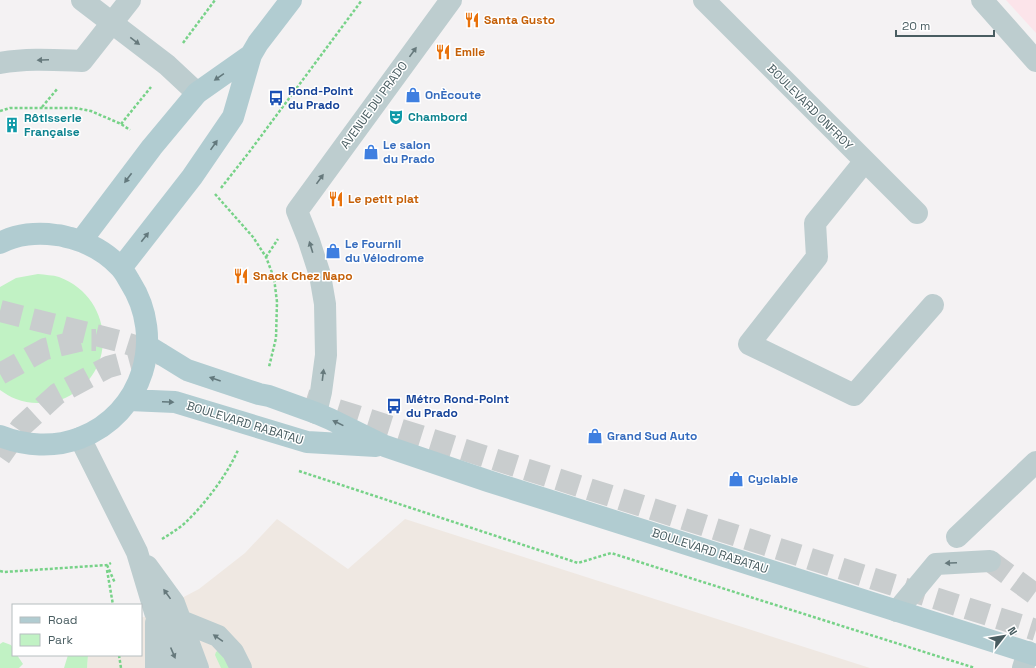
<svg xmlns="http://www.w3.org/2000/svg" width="1036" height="668" font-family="'Space Grotesk',sans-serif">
	<rect width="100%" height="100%" fill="#f4f2f3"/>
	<!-- commercial -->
	<path fill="#efe8e2" d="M277 519 348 569 405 519 870 668H87L88 655H141V618L155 612 199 589 245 553Z"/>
	<!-- medical -->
	<path fill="#fce4ea" d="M1006 0H1036V33Z"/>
	<!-- green -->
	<path fill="#c1f2c4" d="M38 274C45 275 53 275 59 277 116 298 119 378 60 400 57 401 52 401 48 402 38 404 26 403 16 399 10 397 5 393 0 390V287L16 278Z
		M3 642 11 645 13 648V655H17L23 664 19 668H0V644Z
		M220 649 231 668H221L215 655 216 652Z
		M68 655H88L87 668H64Z"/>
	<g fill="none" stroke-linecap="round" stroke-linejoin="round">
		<!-- minor-tunnel -->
		<path stroke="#c9cdce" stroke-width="22" stroke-dasharray="22 11" stroke-linecap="butt" d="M990 561 1036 595"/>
		<!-- highway-tunnel -->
		<path stroke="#c9cdce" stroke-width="22" stroke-dasharray="22 11" stroke-linecap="butt" d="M0 311 119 341 163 355
			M0 374 45 349 83 340H96
			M306 400 1036 630
			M0 457 21 427 57 394 108 367 138 359 159 358"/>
		<!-- path -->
		<path stroke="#77d288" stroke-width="2.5" stroke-dasharray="3 2" stroke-linecap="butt" d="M183 43 215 0
			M42 107 58 88
			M0 111 10 108H75L91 111 121 124 130 130
			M121 124 151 87
			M221 188 250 151 362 0
			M215 194 253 237 266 257 274 278 277 302 276 338 269 367
			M266 257 278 239
			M299 471 578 563 611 553 975 668
			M162 539C170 534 178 529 185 523 205 504 227 475 238 450
			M107 565 115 583
			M107 570 113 605
			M0 571 4 572 107 565 111 563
			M119 655 121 668"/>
		<!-- minor -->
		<path stroke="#bdcdcf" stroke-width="22" d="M82 0 167 65 197 93
			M704 0 917 213
			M982 0 1036 61
			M0 63C27 58 55 60 82 61L130 0
			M865 161 815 223 817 257 749 344 854 395 933 305
			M316 413 321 392 326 355 325 304 320 275 309 241 297 211 451 0
			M80 438 137 552 155 612 179 668
			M957 537 1036 462
			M147 566 174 603 198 668
			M897 611 936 564 990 561
			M181 621 218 636 233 652 241 668
			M156 623V668
			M1023 668 1028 652"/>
		<!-- major -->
		<path stroke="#b1ccd1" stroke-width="22" d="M81 241 152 147 197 93 251 55
			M0 243C16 234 38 232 56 235 61 235 66 237 71 238 89 243 107 253 120 267 124 271 127 277 130 282 166 338 143 414 80 438 54 448 25 446 0 436
			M121 268 192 177 233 117 251 55 258 43 291 0
			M148 346 187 370 259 394 269 396 316 413 330 419 385 446 488 481 1036 655
			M129 400 175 402 307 442 376 446"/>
	</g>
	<!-- one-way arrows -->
	<defs><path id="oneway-solid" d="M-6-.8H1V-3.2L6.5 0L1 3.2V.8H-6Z"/></defs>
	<g fill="#66797c">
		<use href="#oneway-solid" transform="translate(135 41) rotate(38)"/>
		<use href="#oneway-solid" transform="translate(413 52) rotate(-54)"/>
		<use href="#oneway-solid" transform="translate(43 60) rotate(178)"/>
		<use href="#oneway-solid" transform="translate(320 179) rotate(-54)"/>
		<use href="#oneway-solid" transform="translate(311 247) rotate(-107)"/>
		<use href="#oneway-solid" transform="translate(323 375) rotate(-83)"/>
		<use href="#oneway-solid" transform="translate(951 563) rotate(177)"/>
		<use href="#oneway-solid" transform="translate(167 594) rotate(-126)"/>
		<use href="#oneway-solid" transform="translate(218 638) rotate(-145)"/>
		<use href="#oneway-solid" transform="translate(173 653) rotate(67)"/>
	</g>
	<g fill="#63797d">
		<use href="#oneway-solid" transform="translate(219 77) rotate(145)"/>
		<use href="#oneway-solid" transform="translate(214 145) rotate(-55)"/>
		<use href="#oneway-solid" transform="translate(128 178) rotate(127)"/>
		<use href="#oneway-solid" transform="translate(145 237) rotate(-52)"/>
		<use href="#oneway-solid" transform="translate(215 379) rotate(-161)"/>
		<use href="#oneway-solid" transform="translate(168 402) rotate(3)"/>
		<use href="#oneway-solid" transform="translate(338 423) rotate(-154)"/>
	</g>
	<!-- icons -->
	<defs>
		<g id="restaurant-bare" transform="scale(1.2)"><path d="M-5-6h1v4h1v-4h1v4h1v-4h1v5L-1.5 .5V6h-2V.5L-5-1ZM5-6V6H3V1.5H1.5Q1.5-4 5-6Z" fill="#e8710a" stroke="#fff" stroke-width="2.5" paint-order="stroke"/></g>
		<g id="shop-bare" transform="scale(1.2)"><path d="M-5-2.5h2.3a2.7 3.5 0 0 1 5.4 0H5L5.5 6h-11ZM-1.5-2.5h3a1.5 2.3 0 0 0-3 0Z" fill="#3f7fe0" stroke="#fff" stroke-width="2.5" paint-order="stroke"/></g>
		<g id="bus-bare" transform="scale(1.2)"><path d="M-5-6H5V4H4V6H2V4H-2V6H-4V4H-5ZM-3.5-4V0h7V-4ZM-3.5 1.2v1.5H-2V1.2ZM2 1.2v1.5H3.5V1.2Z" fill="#1a4fb4" stroke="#fff" stroke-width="2.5" paint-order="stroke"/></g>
		<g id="theatre-bare" transform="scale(1.2)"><path d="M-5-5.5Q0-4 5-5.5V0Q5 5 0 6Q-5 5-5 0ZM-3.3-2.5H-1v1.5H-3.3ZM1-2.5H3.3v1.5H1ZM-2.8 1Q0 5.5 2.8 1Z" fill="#0f9aa8" stroke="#fff" stroke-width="2.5" paint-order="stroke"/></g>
		<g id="building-bare" transform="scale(1.2)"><path d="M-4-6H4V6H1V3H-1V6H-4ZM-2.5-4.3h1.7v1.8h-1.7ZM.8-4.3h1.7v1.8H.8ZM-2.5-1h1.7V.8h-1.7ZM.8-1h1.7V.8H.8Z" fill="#0f9aa8" stroke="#fff" stroke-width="2.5" paint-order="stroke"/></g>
	</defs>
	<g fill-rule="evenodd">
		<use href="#restaurant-bare" x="472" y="20"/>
		<use href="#restaurant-bare" x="443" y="52"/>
		<use href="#shop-bare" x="413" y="95"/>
		<use href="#bus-bare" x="276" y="98"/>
		<use href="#theatre-bare" x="396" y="117"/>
		<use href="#building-bare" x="12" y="125"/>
		<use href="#shop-bare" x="371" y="152"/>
		<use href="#restaurant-bare" x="336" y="199"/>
		<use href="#shop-bare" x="333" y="251"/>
		<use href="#restaurant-bare" x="241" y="276"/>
		<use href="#bus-bare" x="394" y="406"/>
		<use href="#shop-bare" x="595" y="436"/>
		<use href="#shop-bare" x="736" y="479"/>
	</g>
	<g text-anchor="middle" stroke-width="3" stroke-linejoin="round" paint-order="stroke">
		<!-- food labels -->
		<g font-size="12" font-weight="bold" fill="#c56008" stroke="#fff" text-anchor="start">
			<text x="484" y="24">Santa Gusto</text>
			<text x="455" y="56">Emile</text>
			<text x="348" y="203">Le petit plat</text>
			<text x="253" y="280">Snack Chez Napo</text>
		</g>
		<!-- transit labels -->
		<g font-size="12" font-weight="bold" fill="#164399" stroke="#fff" text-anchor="start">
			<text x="288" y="95">Rond-Point<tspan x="288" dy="14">du Prado</tspan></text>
			<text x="406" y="403">Métro Rond-Point<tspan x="406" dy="14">du Prado</tspan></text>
		</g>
		<!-- shop labels -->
		<g font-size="12" font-weight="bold" fill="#366cbe" stroke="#fff" text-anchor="start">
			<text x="425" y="99">OnÈcoute</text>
			<text x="383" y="149">Le salon<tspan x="383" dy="14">du Prado</tspan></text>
			<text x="345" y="248">Le Fournil<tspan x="345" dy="14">du Vélodrome</tspan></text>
			<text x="607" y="440">Grand Sud Auto</text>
			<text x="748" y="483">Cyclable</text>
		</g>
		<!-- street labels -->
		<g font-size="12" fill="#495d61" stroke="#fff">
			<text transform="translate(374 105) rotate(-54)" y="4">AVENUE DU PRADO</text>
			<text transform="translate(810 107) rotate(45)" y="4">BOULEVARD ONFROY</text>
			<text transform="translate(245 423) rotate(17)" y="4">BOULEVARD RABATAU</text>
			<text transform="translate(710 551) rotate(18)" y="4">BOULEVARD RABATAU</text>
		</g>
		<!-- culture labels -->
		<g font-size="12" font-weight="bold" fill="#0d838f" stroke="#fff" text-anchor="start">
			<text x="408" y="121">Chambord</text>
			<text x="24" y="122">Rôtisserie<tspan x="24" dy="14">Française</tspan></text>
		</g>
	</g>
	<!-- legend -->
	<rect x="12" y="604" width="130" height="52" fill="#ffffff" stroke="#b6bec0"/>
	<rect x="20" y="617" width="20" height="6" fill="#b1ccd1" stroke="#b6bec0"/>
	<text x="48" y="624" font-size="12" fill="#495d61">Road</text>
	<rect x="20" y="634" width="20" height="12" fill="#c1f2c4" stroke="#b6bec0"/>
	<text x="48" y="644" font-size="12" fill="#495d61">Park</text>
	<!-- north arrow -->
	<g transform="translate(1004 636) rotate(59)" stroke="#ffffff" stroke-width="3" paint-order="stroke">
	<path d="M0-3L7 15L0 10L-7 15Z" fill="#495d61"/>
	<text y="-6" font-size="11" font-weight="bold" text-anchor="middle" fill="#495d61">N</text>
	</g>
	<!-- scale -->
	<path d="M896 30v6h98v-6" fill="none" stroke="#495d61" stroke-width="2"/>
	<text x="902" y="30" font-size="12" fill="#495d61" stroke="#ffffff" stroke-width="3" paint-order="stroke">20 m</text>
</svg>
